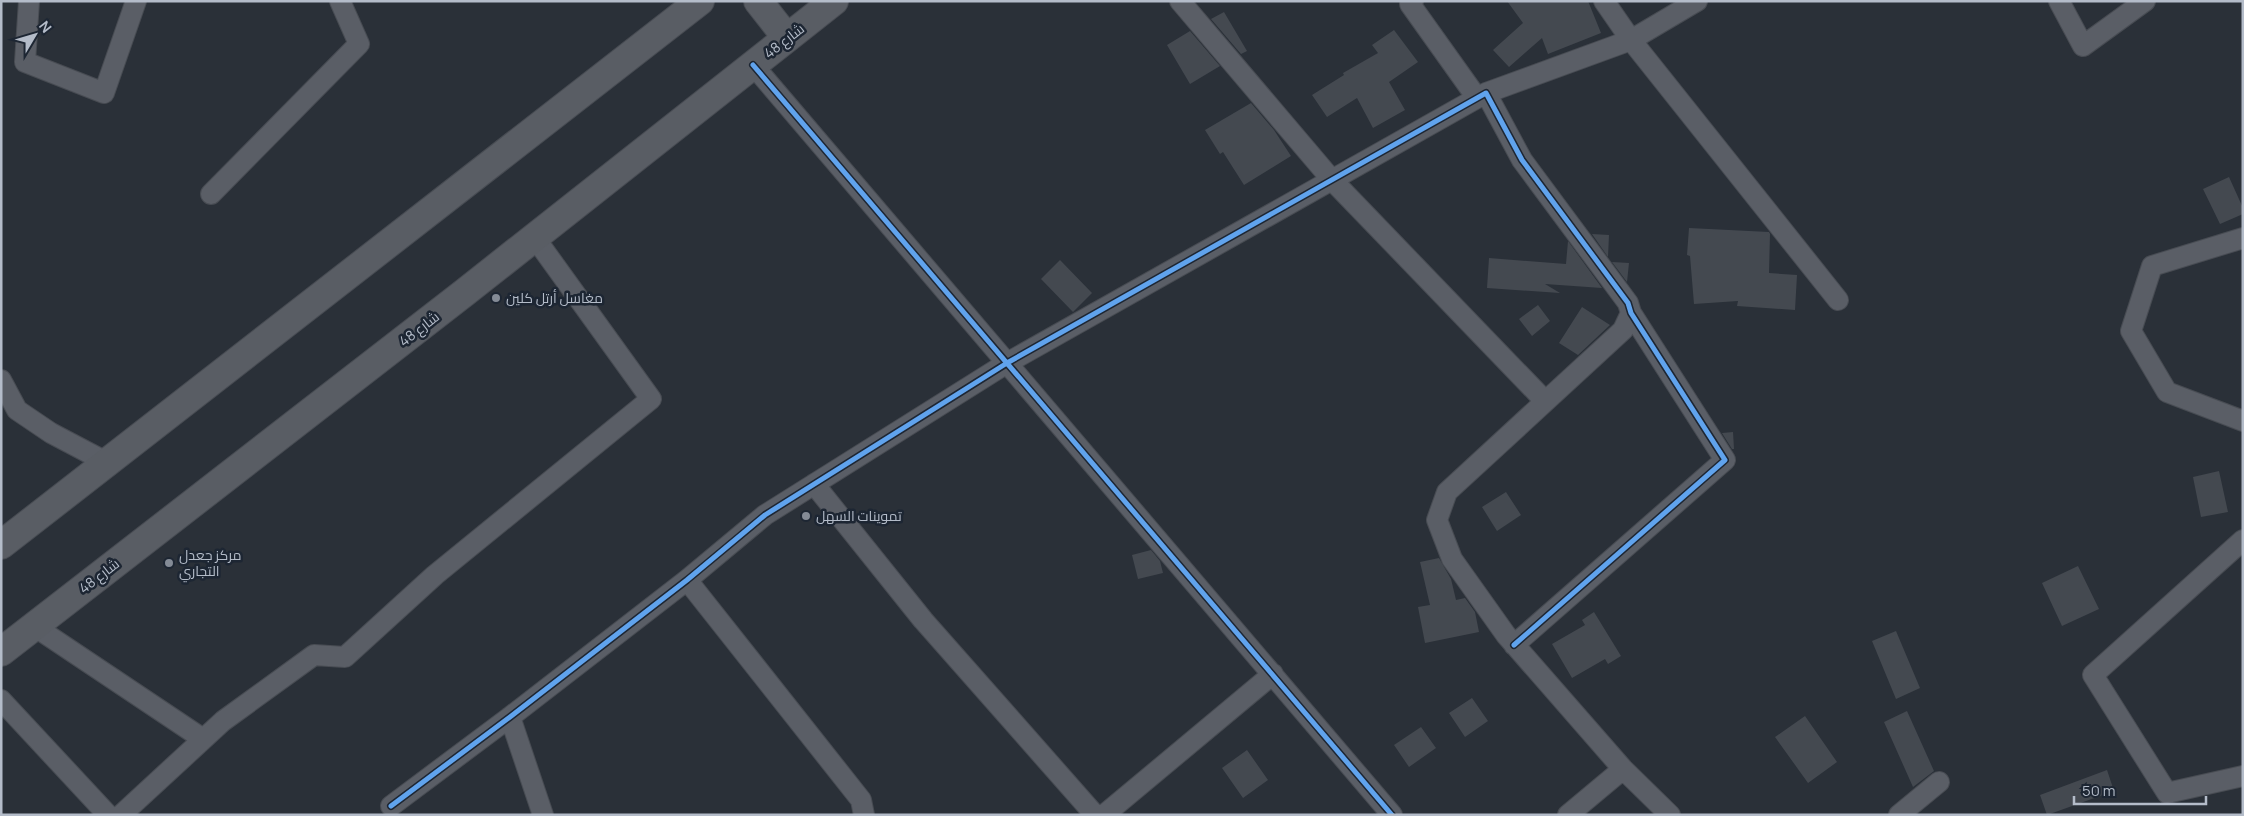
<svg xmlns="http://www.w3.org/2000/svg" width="2244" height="816" font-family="Manrope,Cairo,sans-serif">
	<rect width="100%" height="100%" fill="#2a3038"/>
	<!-- building -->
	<path fill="#444950" d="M1507 1H1588L1601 33 1548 54 1542 38 1509 67 1493 50 1523 23Z
		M1224 12 1247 51 1241 54 1211 19Z
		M1394 30 1418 62 1389 82 1405 110 1373 128 1357 98 1327 117 1312 95 1344 75 1343 73 1378 53 1372 45Z
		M1190 31 1220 66 1190 84 1167 45Z
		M1251 103 1274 130 1291 156 1244 185 1223 152 1220 154 1205 130Z
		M2229 177 2243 208V214L2220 224 2203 189Z
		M1689 228 1769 232 1770 234 1769 273 1797 275 1795 310 1737 306 1738 301 1694 304 1690 256 1687 255Z
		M1592 234 1609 235 1608 257Z
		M1568 241 1602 288 1545 284 1560 293 1487 288 1489 258 1566 264Z
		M1060 260 1092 293 1073 312 1041 279Z
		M1612 262 1629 263 1627 282Z
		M1538 305 1550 321 1532 336 1519 319Z
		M1582 307 1610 325 1578 355 1559 343Z
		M1733 432 1734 449H1732L1722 433Z
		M2219 471 2228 512 2201 517 2193 477Z
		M1506 492 1521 515 1497 531 1482 507Z
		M1151 550 1160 561 1163 573 1138 579 1132 555Z
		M1439 558 1451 579 1456 600 1465 598 1475 612 1479 632 1425 643 1418 607 1430 605 1420 562Z
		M2078 566 2099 609 2062 626 2042 583Z
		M1594 612 1621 656 1608 664 1605 659 1572 678 1552 644 1585 625 1582 620Z
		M1896 631 1920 688 1896 699 1872 641Z
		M1472 698 1488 721 1465 737 1449 713Z
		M1907 711 1934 771 1913 787 1884 722Z
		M1805 716 1837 762 1808 783 1775 737Z
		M1421 727 1436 748 1409 767 1394 745Z
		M1247 750 1268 780 1243 798 1222 768Z
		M2107 770 2114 791 2047 815 2040 795Z"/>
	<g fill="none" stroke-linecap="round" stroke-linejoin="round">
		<!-- minor casing -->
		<g stroke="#484c53" stroke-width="22">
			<path id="minor" d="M29 1 25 62 104 93 136 1
				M1180 1 1332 180 1545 401
				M1413 1 1410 4 1477 98
				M1604 1 1631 40 1838 300
				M2059 1 2083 46 2145 1
				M753 65 1392 815
				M1486 93 1631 40 1697 1
				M211 194 359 44 340 1
				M2243 238 2152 266 2131 331 2167 392 2243 421
				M1631 313 1623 330 1447 492 1437 520 1452 559 1506 635 1623 769 1670 815
				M1 380 17 410 51 433 108 463
				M814 484 923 620 1095 815
				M2243 540 2093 675 2167 793 2243 776
				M687 580 861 800 864 815
				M34 626 203 739
				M1 700 108 815
				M510 717 543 815
				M391 806 510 717 687 580 765 515 1007 363 1486 93 1522 160 1628 303 1631 313 1725 460 1514 645
				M121 815 223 721 314 655 345 657 435 575 651 399 535 238
				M1104 815 1273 674
				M1568 815 1623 769
				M1899 815 1939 782"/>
		</g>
		<!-- secondary casing -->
		<g stroke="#484c53" stroke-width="30">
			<path id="secondary" d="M758 1 787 38
				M1 545 700 1
				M1 652 464 293 834 1"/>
		</g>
		<!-- minor -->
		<use href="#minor" stroke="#5a5e66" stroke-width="20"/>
		<!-- secondary -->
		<use href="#secondary" stroke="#595d64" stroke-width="28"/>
		<!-- cycleway casing -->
		<g stroke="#1d2633" stroke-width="8">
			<path id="cycleway" d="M753 65 1392 815
				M391 806 510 717 687 580 765 515 1007 363 1486 93 1522 160 1628 303 1631 313 1725 460 1514 645"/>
		</g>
		<!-- cycleway -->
		<use href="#cycleway" stroke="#60a3ed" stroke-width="5"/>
	</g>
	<!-- markers -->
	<g fill="#848b96" stroke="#1d2633" stroke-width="2">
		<circle cx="496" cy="298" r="5"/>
		<circle cx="806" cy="516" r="5"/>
		<circle cx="169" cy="563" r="5"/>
	</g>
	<g text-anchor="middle" stroke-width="5" stroke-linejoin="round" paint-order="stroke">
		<!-- street labels -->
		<g font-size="14" fill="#b4bcc9" stroke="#1d2633">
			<text transform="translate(784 41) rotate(-38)" y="5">شارع 48</text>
			<text transform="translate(419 329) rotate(-38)" y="5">شارع 48</text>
			<text transform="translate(99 576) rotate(-38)" y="5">شارع 48</text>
		</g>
		<!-- poi labels -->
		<g font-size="14" fill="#b4bcc9" stroke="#1d2633" text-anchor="start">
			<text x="506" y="303">مغاسل أرتل كلين</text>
			<text x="816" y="521">تموينات السهل</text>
			<text x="179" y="560">مركز جعدل<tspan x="179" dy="16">التجاري</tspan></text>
		</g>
	</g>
	<!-- border -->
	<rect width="2244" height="816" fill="none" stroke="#b4bcc9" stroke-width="5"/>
	<!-- north arrow -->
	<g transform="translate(35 35) rotate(52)" stroke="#1d2633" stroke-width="4" paint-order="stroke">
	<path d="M0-4L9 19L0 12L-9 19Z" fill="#b4bcc9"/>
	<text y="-8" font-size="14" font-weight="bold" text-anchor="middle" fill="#b4bcc9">N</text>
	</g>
	<!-- scale -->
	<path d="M2074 796v8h132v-8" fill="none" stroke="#b4bcc9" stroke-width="2.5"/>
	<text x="2082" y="796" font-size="15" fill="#b4bcc9" stroke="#1d2633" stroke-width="4" paint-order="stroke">50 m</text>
</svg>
